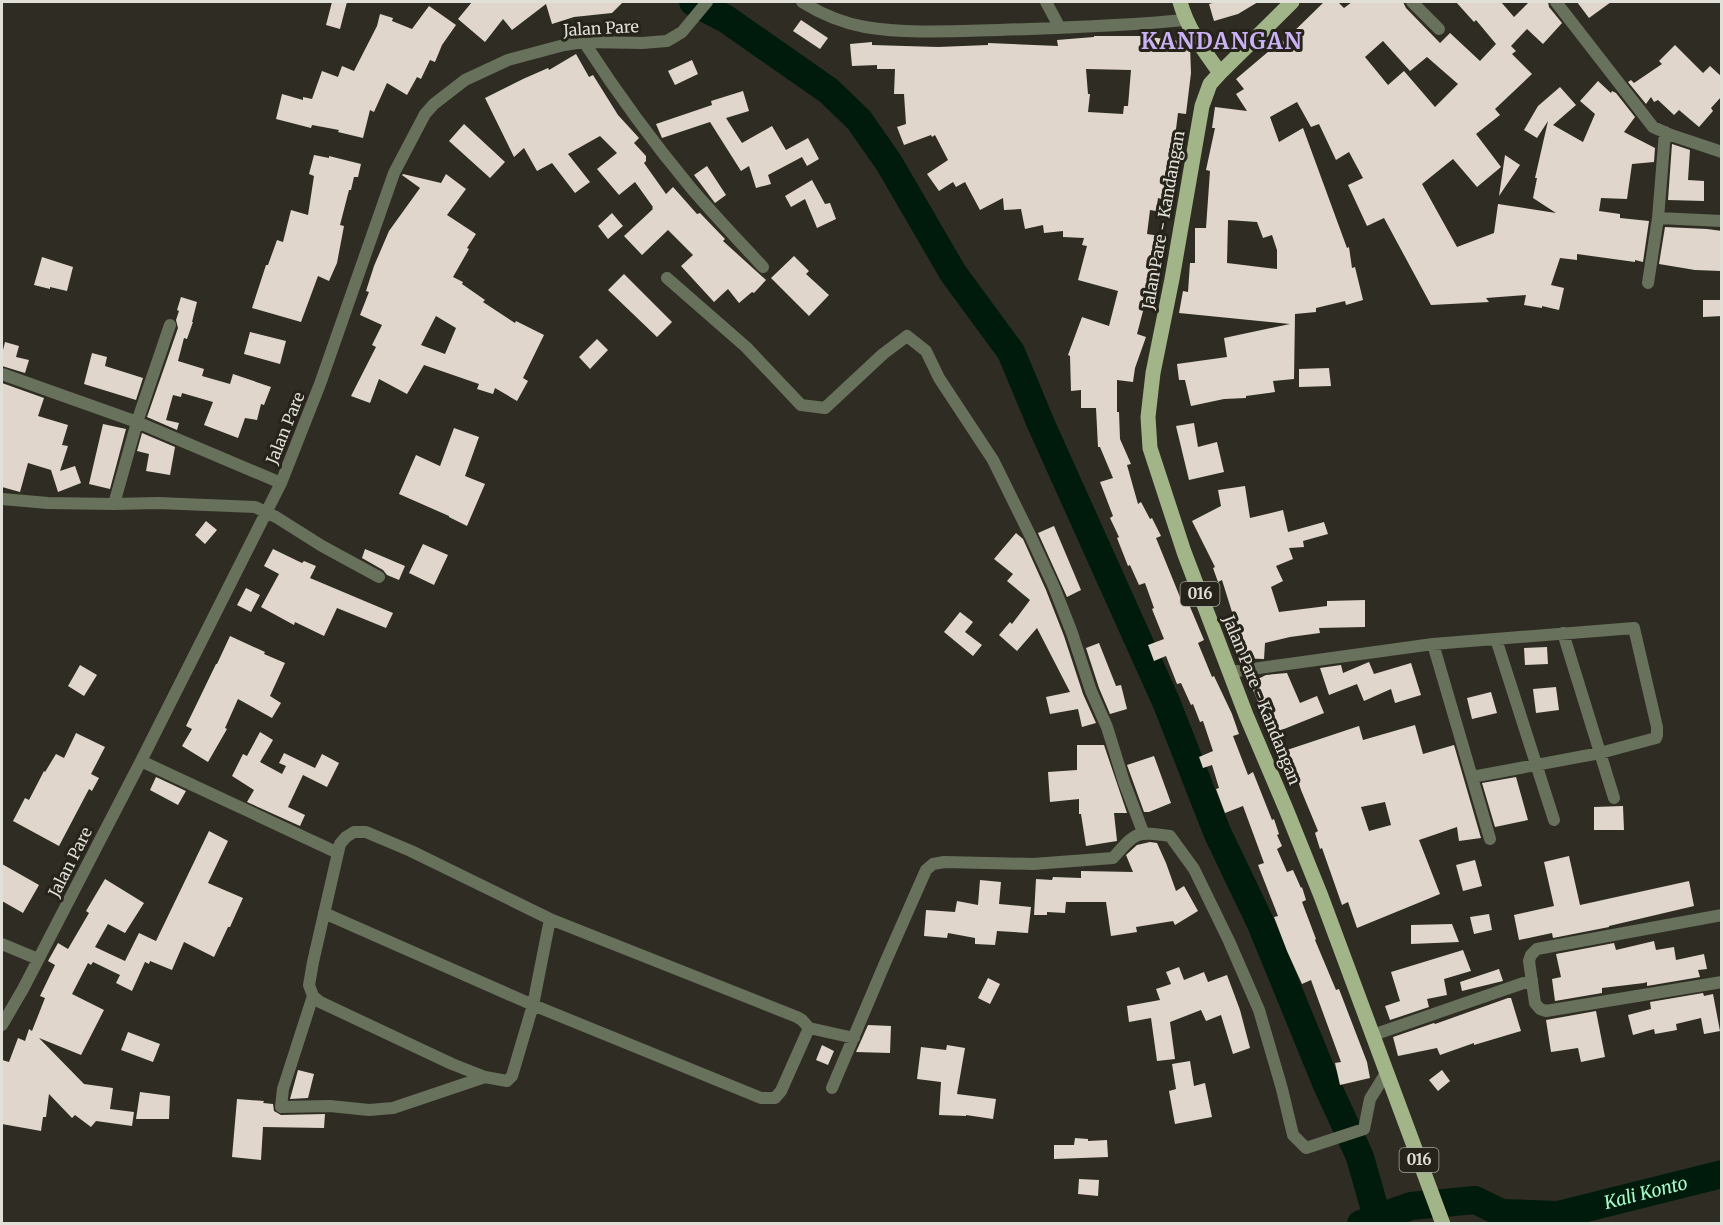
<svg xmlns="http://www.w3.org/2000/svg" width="1723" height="1225" font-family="Merriweather,serif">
	<rect width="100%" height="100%" fill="#2f2d23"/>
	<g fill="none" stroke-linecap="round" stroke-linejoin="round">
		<!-- river -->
		<g stroke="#001b0c" stroke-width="28">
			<path d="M693 2 726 19 829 91 859 120 889 163 953 273 1011 352 1041 424 1167 704 1217 832 1261 924 1327 1085 1360 1157 1377 1217"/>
			<path id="s1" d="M1361 1224 1411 1206 1475 1200 1502 1213 1558 1215 1722 1174"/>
		</g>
	</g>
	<!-- building -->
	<path fill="#e0d6cc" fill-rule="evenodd" d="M332 2H347L340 29 326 25Z
		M472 2H623L612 13 574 17 552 24 546 4 512 30 503 19 485 42 458 19Z
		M1216 2H1258L1238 14 1214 21 1209 4Z
		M1324 2H1338L1344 8 1352 2H1403L1406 8 1440 43 1450 33 1480 61 1496 44 1476 20 1474 22 1456 2H1501L1514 17 1529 2H1548L1549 7 1562 23 1543 44 1527 29 1511 46 1516 51 1512 54 1532 74 1495 109 1500 115 1476 134 1501 167 1477 187 1453 159 1422 184 1457 247 1494 233 1498 204 1556 213 1533 198 1537 178H1535L1548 121 1537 138 1524 130 1538 106 1560 87 1576 105 1553 125 1583 142 1595 114 1580 101 1598 81 1611 93 1612 91 1616 93 1635 117 1624 132 1655 148 1654 162 1632 164 1627 199 1601 198 1599 211 1620 214V218L1649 221 1643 262 1635 260V262L1577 254V260L1560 258 1551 285 1564 288 1559 310 1542 306V308L1524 305 1526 295 1486 298 1489 302 1431 305 1384 218 1367 226 1348 185 1363 178 1349 152 1336 160 1319 124 1311 127 1297 102 1270 117 1279 142 1303 128 1347 248 1349 247 1352 268 1355 267 1363 300 1346 305 1345 301 1316 308V312L1295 314 1294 379 1273 381 1275 392 1246 396V398L1224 399 1191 406 1185 380H1179L1177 364 1227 357 1224 338 1290 324 1179 313 1183 291 1188 292 1190 263H1195V228H1206L1210 171 1206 170 1215 128H1212L1215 107 1247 111 1236 94 1244 89 1236 79 1282 40 1283 42ZM1383 41 1410 71 1427 57 1458 84 1435 107 1404 71 1388 85 1365 57ZM1228 220 1257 222 1263 238 1272 235 1277 250V269L1227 263Z
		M1577 2H1611L1589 18Z
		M429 6 456 25 442 45 435 62 430 60 421 79 417 77 407 95 387 83 374 112 370 110 363 138 338 132 339 130 312 125 311 128 276 119 282 94 303 100V97L312 99 322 71 338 77 342 66 354 71 377 26 380 14 393 18 392 21 412 29Z
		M801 20 828 38 820 49 793 31Z
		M1094 36H1142L1187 42 1190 46 1191 73 1186 114 1178 113 1175 137H1177L1173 154 1176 155 1172 177 1170 176 1165 200 1158 198 1156 211 1150 210 1147 234 1160 236 1156 260 1160 261 1158 276H1157L1152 293 1148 292 1137 334 1146 337 1135 368 1133 382 1117 380V412H1119L1120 439 1131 464 1127 465 1138 504 1141 502 1150 519 1152 518 1161 536 1156 538 1180 597 1185 595 1204 640 1198 643 1212 677 1214 676 1232 714 1239 734 1233 736 1248 775 1253 772 1272 820 1274 819 1279 834 1277 835 1282 846 1277 849 1287 872 1293 870 1301 888 1302 887 1306 900 1302 902 1316 939 1315 940 1336 990 1339 989 1367 1062 1370 1078 1340 1085 1335 1063 1341 1062 1311 980 1302 984 1287 951 1274 917 1278 916 1258 865 1264 863 1243 806 1225 813 1216 789 1219 788 1212 765 1203 768 1199 757 1213 751 1203 721 1200 722 1193 704 1191 705 1181 683 1177 684 1166 656 1154 661 1148 645 1164 639 1152 609 1154 608 1145 583 1139 585 1130 565 1128 566 1117 538 1119 537 1110 518 1113 516 1100 482 1113 478 1100 447H1098L1096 408H1081V390L1071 391 1070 356 1068 355 1082 317 1109 326 1118 291 1078 280 1087 246 1082 245 1084 238 1063 237V231L1044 233 1043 225 1025 229 1021 209 1004 210 1003 198 980 210 965 182 956 187 953 182 939 191 927 174 948 160 935 135 932 137 931 135 904 145 897 127 906 124 904 94H894L895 69H877V65L852 66 850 44 872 42V45L938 47 988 45V43L1058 46 1057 40 1094 37ZM1086 69 1131 70 1128 106H1124L1123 114 1088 112 1090 94H1088Z
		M1675 45 1703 73 1710 66 1722 77V96L1711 108 1713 111 1699 127 1679 110 1674 115 1658 100 1654 102 1651 97 1646 104 1628 82 1631 80 1634 83 1662 64 1659 61Z
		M576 54 589 77 593 75 618 115 639 138 634 143 646 156V161L644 163 666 194 673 187 697 214 700 213 725 239 723 241 766 280 754 293 752 292 739 303 728 289 714 302 681 266 693 255 668 230 642 255 624 236 653 209 652 208 653 207 635 182 619 195 597 169 617 153 600 136 568 154 590 182 575 193 552 163 537 171 524 148 514 157 485 98 523 79 548 68 549 70Z
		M692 60 698 74 675 85 668 71Z
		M743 91 749 111 726 118 742 143 772 126 786 150 808 138 819 159 807 166 802 157 768 175 771 184 756 188 749 166 741 171 710 122 662 138 656 124 712 105 711 101Z
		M464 124 505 162 490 178 449 141Z
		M1672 144 1690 150 1688 180 1704 181V201L1668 200Z
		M314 155 329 158V156L361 164 358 177H354L351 190H349L340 225 344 226 337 263 329 281 318 276 301 322 252 308 266 265H268L277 240 283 242 291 210 308 215 314 176 309 174Z
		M1505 155 1520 165 1499 196Z
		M707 166 726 195 715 203 694 175Z
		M403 174 441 183 446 174 466 189 447 215 476 234 467 248 469 249 453 277 463 282 462 284 485 300 483 302 515 323 516 321 544 335 523 378 528 381 517 401 495 388 493 394 477 389 479 384 424 365 407 394 379 379 370 403 351 396 376 347 372 345 382 325 360 315 369 292 366 291 374 266 389 231 420 188 402 175ZM436 316 456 328 445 354 421 345Z
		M812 180 825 204 830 203 836 219 817 228 805 199 791 207 785 196Z
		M612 213 623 226 608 239 598 226Z
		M1665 227 1707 229 1722 231 1721 271 1695 270 1659 264Z
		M794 256 809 271 806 274 829 295 809 316 771 278Z
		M42 257 73 267 67 291 50 287V289L34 285Z
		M624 274 672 322 657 337 608 290Z
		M181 297 197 302 192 322H193L187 339 184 338 178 361 204 369 202 376 230 384 233 374 271 387 264 405 261 404 257 420 245 418 238 438 204 425 213 402 182 393 181 397 173 395 166 420 179 423 177 430 147 417 178 328 176 320 179 311 177 310Z
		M1703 300H1722V316L1703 317Z
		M250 332 286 341 280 364 244 354Z
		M597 339 608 350 590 369 579 357Z
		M5 342 19 346 16 357 29 360 25 373 2 366V354Z
		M92 353 107 357 105 366 143 378 136 400 84 384Z
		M1329 368 1331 386 1299 387V369Z
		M2 383 44 398 38 416 68 425 62 445 68 446 60 471 75 466 81 483 58 492 51 470 28 463 20 492 2 487Z
		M1194 423 1198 447 1217 442 1224 472 1189 480 1176 426Z
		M103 424 126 429 110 489 89 484Z
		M454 428 479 437 465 476 485 484 467 526 449 517V516L399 494 416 455 440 466Z
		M142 433 175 447 170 475 146 471 149 454 137 451Z
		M1245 486 1250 518 1283 510 1288 532 1324 522 1328 534 1303 541 1304 547 1289 548 1293 559 1276 566 1283 581 1271 587 1279 612 1327 606V601L1365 600V627L1319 628 1320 633 1290 637 1265 643 1264 659 1236 658 1237 628 1222 580 1218 582 1213 568 1215 567 1192 521 1221 506 1218 490Z
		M206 521 217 530 205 544 195 535Z
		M1054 526 1081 590 1067 597 1038 533Z
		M1016 533 1023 539 1046 590 1064 636 1083 694 1096 723 1082 727 1078 709 1050 714 1046 697 1070 692 1037 628 1017 651 999 635 1010 622 1012 624 1030 600 1007 581 1013 574 994 559Z
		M423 544 448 555 434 585 409 573Z
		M273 549 302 563 304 561 316 566 310 578 393 613 386 628 337 608 324 636 295 622 294 625 261 607 279 574 264 566Z
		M365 549 405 566 399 580 387 575 383 570 362 558Z
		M246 588 260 595 251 612 237 605Z
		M960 612 973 622 965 632 982 645 973 656 944 632Z
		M230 636 265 652 264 654 285 663 270 696 281 703 272 718 238 699 225 728 227 729 208 762 182 746 192 729 186 726 216 664H217Z
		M1099 643 1116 686 1121 685 1127 709 1110 714 1099 688 1086 648Z
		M1547 647 1548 664 1525 665 1524 648Z
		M1369 662 1374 674 1411 663 1421 695 1395 703 1391 689 1364 701 1357 684 1329 695 1320 668 1341 665 1343 673Z
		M80 665 97 675 84 696 68 686Z
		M1287 673 1300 703 1317 696 1324 713 1279 731 1272 714 1265 718 1250 683 1266 675Z
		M1556 687 1559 710 1536 713 1533 689Z
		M1491 692 1497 713 1472 719 1467 698Z
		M1415 725 1423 754 1454 745 1481 838 1459 841 1457 827 1419 840 1440 894 1357 928 1348 902 1342 905 1322 848 1320 849 1315 833 1318 831 1301 790 1294 768 1289 770 1284 757V751L1359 726 1363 740ZM1385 802 1391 825 1369 831 1361 807Z
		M260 732 273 740 260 762 282 774 286 766 279 763 284 753 315 768 322 754 339 763 327 787 303 775 288 807 305 815 300 826 247 802 254 790 232 776 243 754 247 756Z
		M76 733 105 747 91 774 99 778 92 791 89 789 59 846 13 821 25 798 29 800 44 771 45 772 56 754 64 758Z
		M1077 745H1104L1127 813H1114L1117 841 1086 846 1081 814H1079V799L1050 802 1048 772 1077 770Z
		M1154 756 1171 803 1149 812H1144L1127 765Z
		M156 777 186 791 178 805 150 790Z
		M1516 777 1528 820 1495 827 1482 783Z
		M1623 806 1624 830H1594V807Z
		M209 831 228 841 208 883 243 898 230 927H228L214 957 184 942 172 970 150 961 149 964 145 962 132 991 116 983 120 975 93 962 91 965 88 963 72 994 104 1010 81 1055 39 1038 84 1084 113 1088 110 1109 134 1112 132 1126 96 1121 91 1127 75 1115 72 1118 49 1094 46 1117H43L41 1131 2 1124V1060L9 1062 18 1038 25 1041 29 1029 32 1031 45 998 40 996 55 965 48 961 58 943 68 949 89 913 86 911 105 879 144 903 125 933 108 924 95 947 125 961 139 933 156 941Z
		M1150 842 1157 843 1166 863 1176 891 1184 886 1198 911 1175 925 1173 921 1136 927 1137 932 1111 936 1106 902H1066L1065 913 1047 912V915H1034L1036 879 1052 880 1053 877 1081 878V871L1133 872 1126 855 1137 845Z
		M1569 856 1580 905 1689 881 1694 906 1609 926V927L1553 938 1552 933 1519 940 1514 915 1554 906 1544 862Z
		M1475 860 1482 886 1463 891 1456 865Z
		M2 864 39 885 23 913 2 901Z
		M980 880 1001 882 999 904 1031 907 1028 933 997 931 995 945 975 944V938L948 933 947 938 924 936 926 910 955 912 957 901 978 905Z
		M1489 914 1492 930 1474 934 1470 917Z
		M1452 924 1459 942 1411 944V925Z
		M1654 941 1656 950 1674 947 1676 960 1704 954 1707 969 1698 970 1700 977 1647 986V982L1644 983 1602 988V993L1555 1001 1552 979 1561 977 1556 954 1614 943 1616 950Z
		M1463 950 1471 971 1444 979 1447 995 1427 999 1429 1007 1390 1020 1385 1006 1400 1001 1391 972Z
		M1179 967 1184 980 1204 972 1208 982 1227 975 1240 1010 1250 1048 1233 1054 1221 1015 1206 1021 1201 1010 1170 1022 1175 1059 1157 1061 1151 1018 1129 1022 1127 1006 1160 1000 1156 989 1171 984 1166 972Z
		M1499 969 1503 981 1462 991 1460 982Z
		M988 978 1000 984 990 1004 978 998Z
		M1703 993 1704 996 1713 994 1720 1031 1704 1034 1701 1018 1676 1024 1677 1030 1655 1034 1654 1029 1633 1035 1628 1015 1651 1009 1650 1002Z
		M1508 998H1511L1521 1031 1474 1045V1043L1440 1055 1437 1048 1398 1056 1393 1037 1434 1023 1435 1024Z
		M1596 1011 1605 1057 1581 1062 1578 1048 1551 1052 1546 1020Z
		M868 1025 891 1026 890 1053 856 1052Z
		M128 1032 160 1044 153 1062 121 1050Z
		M822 1045 834 1051 828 1065 816 1060Z
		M947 1045 965 1048 957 1094 996 1099 993 1119 966 1115V1116L939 1115 941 1082 917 1079 921 1047 946 1050Z
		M1190 1061 1194 1086 1205 1083 1212 1117 1175 1124 1169 1091 1176 1089 1172 1064Z
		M298 1070 314 1074 308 1098 290 1099Z
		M1442 1070 1450 1081 1438 1091 1429 1080Z
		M140 1092 170 1096 169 1119H136Z
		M237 1099 264 1101 263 1103 273 1104 274 1111 281 1115 325 1114 324 1128 263 1127 261 1160 232 1157Z
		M1075 1138 1088 1139V1141L1107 1140 1108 1157 1054 1159V1145H1074Z
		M1079 1179 1099 1180 1098 1196 1078 1194Z"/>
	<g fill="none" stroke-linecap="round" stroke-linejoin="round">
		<!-- street -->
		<path stroke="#68715b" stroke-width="12" d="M802 2C821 14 843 23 865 27 906 34 956 31 998 30 1060 28 1123 26 1185 20
			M1046 2 1060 28
			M1412 2 1439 29
			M1556 2 1653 127 1671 135 1722 152
			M584 42C617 93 652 141 691 188 714 215 739 241 763 267
			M1658 218 1722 221
			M667 278 746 347 801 405 825 408 883 354 907 336 926 351 939 378 993 460 1030 535 1054 587 1072 633 1091 691 1107 727 1124 782 1143 832
			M1648 283 1658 218 1665 132
			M2 374 137 422 281 483
			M2 499 48 503 114 504 158 503 255 507 276 517 322 546 379 577
			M114 504 137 422 170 325
			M1563 633 1614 798
			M1496 639 1554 820
			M1433 644 1490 839
			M1230 672 1433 644 1634 628 1657 727V735L1656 738 1600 753 1472 777
			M141 761 338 853
			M324 913 533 1005 761 1098H775L781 1091 809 1028
			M1722 915 1537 949 1531 955 1529 961 1535 1003 1540 1009 1546 1011 1722 982
			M550 919 533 1005 512 1076 507 1081 485 1077 452 1064 320 1002 313 996 309 985 313 962 340 844 346 837 354 832H366L411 851 550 919 797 1017 802 1020 809 1028 854 1038
			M2 944 38 959
			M313 996 283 1089 281 1107 330 1106 369 1110 393 1108 485 1077
			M2 1025 23 989 141 761 281 483 320 384 394 173 425 114 434 104 465 80 508 60 564 45 584 42 642 43 667 41 682 32 707 2
			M1373 1035 1532 980
			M832 1088 885 963 926 870 933 864 944 862 1033 864 1113 858C1136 832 1136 831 1170 836L1194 869 1229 941 1259 1010 1282 1089 1293 1135 1306 1148 1364 1129 1370 1099 1386 1073"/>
		<!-- primary -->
		<path stroke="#a2b588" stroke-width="15" d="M1180 2C1188 30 1203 49 1220 73
			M1292 2 1220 73 1210 84 1202 106 1172 279 1153 373 1148 417 1150 448 1184 552 1246 715 1286 809 1321 896 1443 1224"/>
	</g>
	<g text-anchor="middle" stroke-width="6" stroke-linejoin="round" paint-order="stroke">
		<!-- shield labels -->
		<g fill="#25231a" stroke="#a8a79f" stroke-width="1.5">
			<rect x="1180.5" y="582" width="39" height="24" rx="4.5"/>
			<rect x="1399.5" y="1148" width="39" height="24" rx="4.5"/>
		</g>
		<g font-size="15" font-weight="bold" fill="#e0dfd8">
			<text x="1200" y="599">016</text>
			<text x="1419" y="1165">016</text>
		</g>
		<!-- street labels -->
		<g font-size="16" fill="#e0dfd8" stroke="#25231a">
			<text transform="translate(601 28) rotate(-3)" y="6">Jalan Pare</text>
			<text transform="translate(1163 220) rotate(-80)" y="6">Jalan Pare - Kandangan</text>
			<text transform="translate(285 428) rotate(-68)" y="6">Jalan Pare</text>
			<text transform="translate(1262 700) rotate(68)" y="6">Jalan Pare - Kandangan</text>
			<text transform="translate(70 862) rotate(-63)" y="6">Jalan Pare</text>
		</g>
		<!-- water labels -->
		<g font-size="18" font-style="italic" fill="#a5fac8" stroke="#25231a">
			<text dy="6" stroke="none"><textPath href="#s1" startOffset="294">Kali Konto</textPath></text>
		</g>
		<!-- district labels -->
		<g font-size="22" font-weight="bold" letter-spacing="1.5" fill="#cbb1f6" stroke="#25231a">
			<text x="1222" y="49">KANDANGAN</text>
		</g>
	</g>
	<!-- border -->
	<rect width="1723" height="1225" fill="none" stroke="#e0dfd8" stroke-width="6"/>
</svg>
